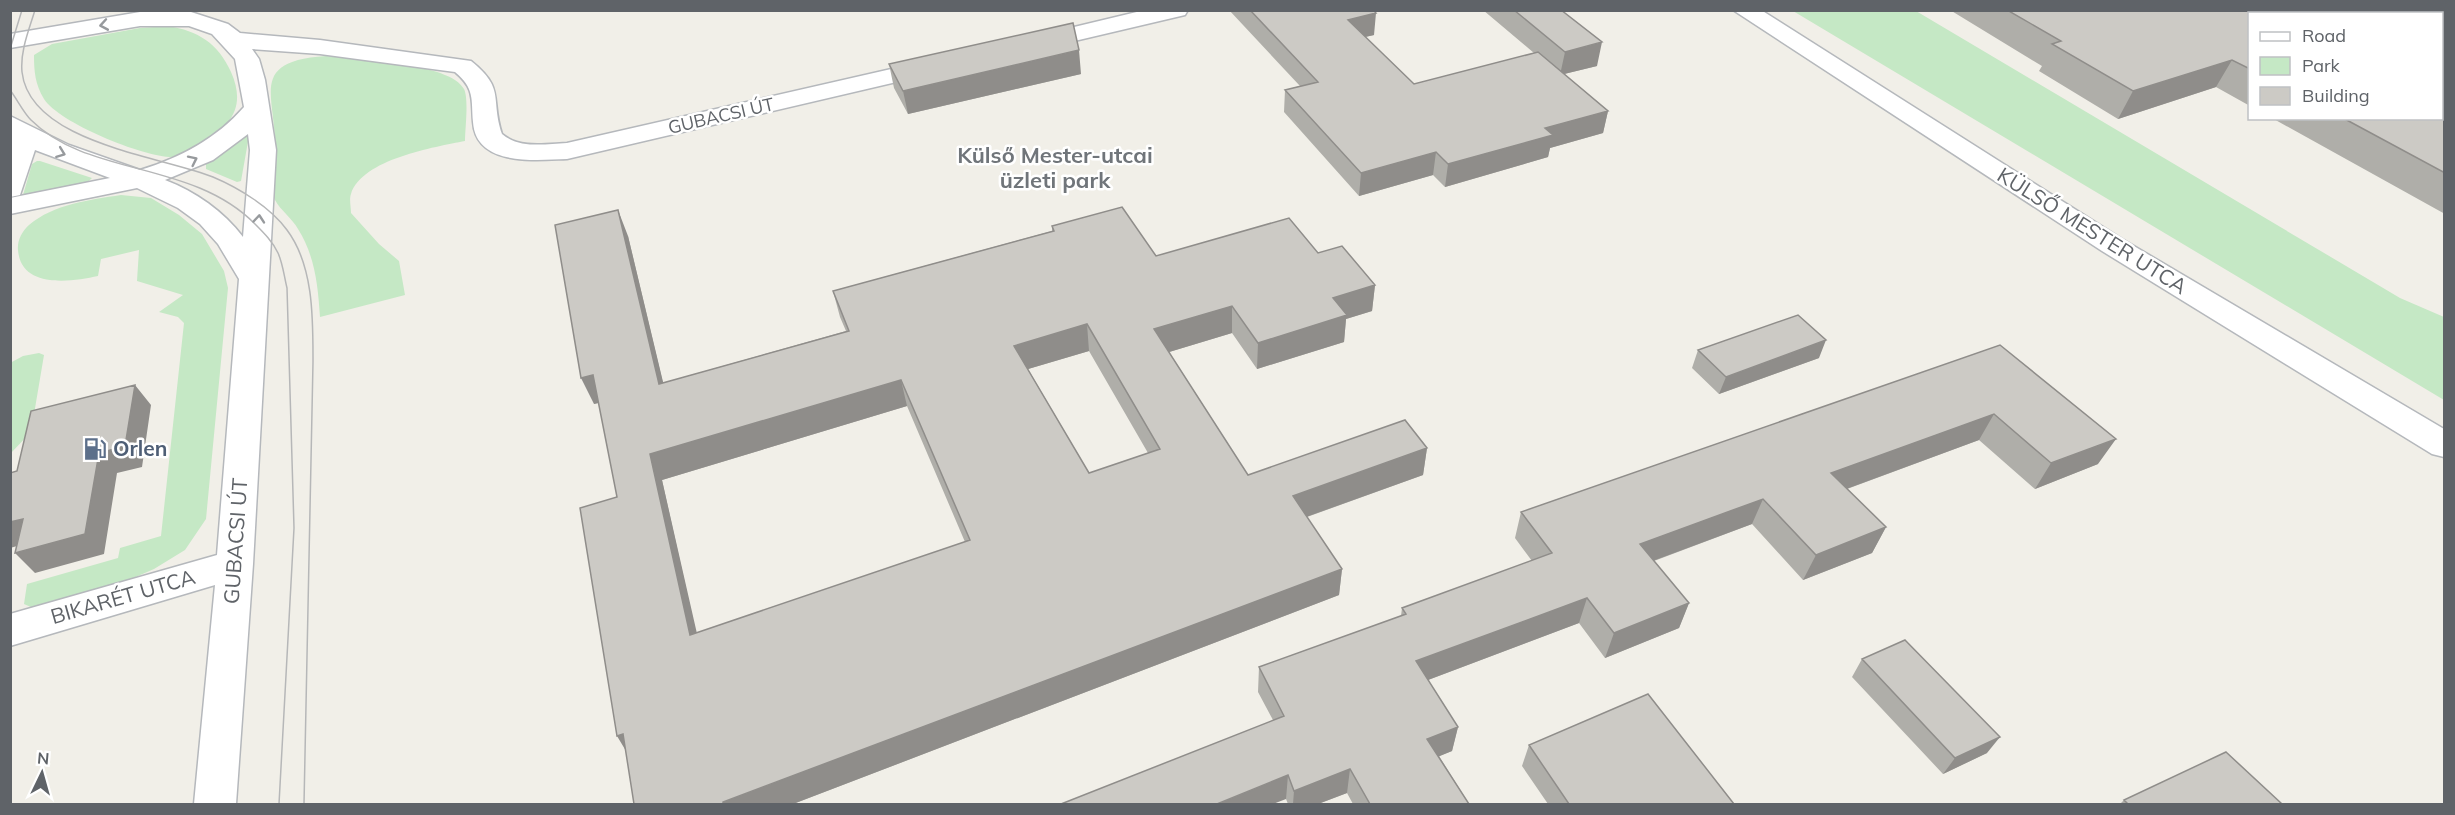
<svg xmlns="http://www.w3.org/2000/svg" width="2455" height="815" font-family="Mulish,sans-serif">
	<rect width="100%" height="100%" fill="#f1efe8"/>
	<!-- green -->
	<path fill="#c5e8c5" d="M1793 11H1916L2400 298 2444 317V400Z
		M168 26C198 31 218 43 231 72 246 106 232 125 203 143 194 149 186 156 175 157 147 159 59 123 44 99 35 84 34 71 34 55L52 44 140 28Z
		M326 56C355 59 451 63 464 89 469 99 465 129 465 141 435 147 362 159 351 194 349 199 351 207 351 213L379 244 399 261 405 295 320 317C318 286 315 256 298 229 292 218 281 211 275 200 270 191 274 157 275 145 275 94 249 61 326 56Z
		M249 136 241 181 237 182 206 169V164L244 137Z
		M37 161H40L92 178C79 192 45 193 27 197L23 195 32 164Z
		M121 195 151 198 179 215 202 234 224 271 228 288 206 519 185 550 154 569 108 589 33 608 24 604 27 584 118 558 120 548 161 536 184 323 178 317 159 312 183 295 137 281 139 250 101 259 98 276C71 282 21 289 18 250 17 241 22 231 29 225 54 204 89 200 121 195Z
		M39 353 44 355 31 432 11 453 10 363 23 356Z"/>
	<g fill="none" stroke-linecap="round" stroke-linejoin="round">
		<!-- street casing -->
		<g stroke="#b5b8bc" stroke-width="3">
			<path id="street" d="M1145 10H1188L1185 15 1032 51 1024 49 1020 44 1024 39Z
				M1733 10H1761L2122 239 2444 429V457L2432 454 2102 251Z
				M140 12H191L228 24 240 33 320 40 471 61C506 89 490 98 502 134 520 149 545 144 567 143L935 59 944 61 947 66 944 71 935 73 567 159C536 160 476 167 473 122 471 98 475 89 455 72L320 54 252 49 259 59 265 80 276 150 253 564 236 804H194L215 585 10 646V614L217 555 239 279 218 244 200 224 178 208 137 188 10 214V198L110 178 35 150 20 195 10 197V116L69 145 140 170C180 158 216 139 244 107L235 59 212 34 189 26H140L10 48V34ZM248 134 250 150 243 237C223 211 196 192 165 180L213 160Z"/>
		</g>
		<!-- street -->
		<use href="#street" fill="#fff" fill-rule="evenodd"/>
		<!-- tram -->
		<path stroke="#b6b7b8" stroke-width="1.5" d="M35 10C29 30 20 51 22 72 30 143 161 156 213 177 239 188 270 207 287 230 314 266 313 320 313 362L304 804
			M10 49 22 10
			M10 90C17 99 23 112 31 120 88 177 192 160 255 224 264 233 273 242 278 253 283 264 284 276 287 288L294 528 279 804"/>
	</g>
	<!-- wall -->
	<path fill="#afaea9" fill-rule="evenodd" d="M1229 10H1373L1374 35 1365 37 1414 84 1534 53 1483 10H1561L1597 66 1564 74 1608 111 1603 133 1550 148 1548 157 1445 187 1433 175 1359 196 1284 112 1285 90 1300 86Z
		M1950 10H2362L2366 12 2365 14H2250V106L2216 87 2118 119 2039 71 2042 66Z
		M889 64 1081 74 908 114 894 88Z
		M2445 110V214L2272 118H2442Z
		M1052 226 1156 256 1318 253 1375 285 1372 311 1346 319 1344 342 1257 369 1232 333 1169 352 1248 475 1427 448 1423 475 1307 517 1342 569 1339 595 793 804 617 497 599 403 594 404 628 236 663 383 846 331 840 317 833 291 1052 231ZM1089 351 1148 453 1089 473 1028 369ZM907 406 965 542 696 633 662 480Z
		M2000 345 2098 464 2035 489 1979 440 1847 489 1886 527 1872 553 1803 580 1752 524 1654 561 1689 603 1679 628 1605 658 1579 623 1428 680 1458 727 1452 751 1439 756 1469 804H1353L1347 793 1318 804H1288L1286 799 1273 720 1258 692 1259 667 1401 616 1402 608 1532 561 1515 538 1521 512Z
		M1698 350 1819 358 1719 394 1692 368Z
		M1862 659 1987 753 1943 774 1852 677Z
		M1529 745 1734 804H1548L1522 766Z
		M2124 800 2282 804H2120Z"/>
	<!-- shaded-wall -->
	<path fill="#8f8d8a" d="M1376 13 1374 35 1347 41 1348 20Z
		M1602 42 1597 66 1560 75 1565 52Z
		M1079 50 1081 74 908 114 903 91Z
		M2232 60 2216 87 2118 119 2133 91Z
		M1608 111 1603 133 1550 148 1548 157 1445 187 1448 164 1545 128Z
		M1436 152 1433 175 1359 196 1361 173Z
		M618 210 628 236 670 411 659 384Z
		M1375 285 1372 311 1346 319 1344 342 1257 369 1258 343 1333 298Z
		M1232 306V333L1156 356 1154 329Z
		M1087 324 1089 351 1018 372 1014 346Z
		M1826 340 1819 358 1719 394 1726 377Z
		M593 375 605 401 594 404 581 378Z
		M901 380 907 406 662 480 703 660 690 635 650 454Z
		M135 385 151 405 142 467 117 473 104 554 35 573 15 553Z
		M1994 414 1979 440 1819 499 1831 473Z
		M2116 439 2098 464 2035 489 2051 463Z
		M1427 448 1423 475 1292 522 1293 496Z
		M1763 499 1752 524 1631 569 1640 544Z
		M23 519 42 539 10 548V522Z
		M1886 527 1872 553 1803 580 1816 555Z
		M1342 569 1339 595 793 804H723V802Z
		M1587 598 1579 623 1412 686 1416 661Z
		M1689 603 1679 628 1605 658 1614 633Z
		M1458 727 1452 751 1423 763 1427 739Z
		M623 734 632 761 617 736Z
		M2000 737 1987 753 1943 774 1955 758Z
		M1350 769 1347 793 1318 804H1293L1294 791Z
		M1288 775 1286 799 1273 804H1217Z"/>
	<!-- building -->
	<path fill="#cccac5" stroke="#8f8d8a" stroke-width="1.5" fill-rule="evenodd" d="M1250 10H1373L1376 13 1348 20 1414 84 1538 52 1608 111 1545 128 1553 135 1448 164 1436 152 1361 173 1285 90 1318 82Z
		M1514 10H1561L1602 42 1565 52Z
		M2007 10H2362L2366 12 2362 14H2250V69L2232 60 2133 91 2052 44 2061 41Z
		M1073 23 1079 50 903 91 889 64Z
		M2442 109 2445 110V173L2343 118H2442Z
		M1122 207 1156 256 1289 218 1318 253 1342 246 1375 285 1333 298 1347 315 1258 343 1232 306 1154 329 1248 475 1405 420 1427 448 1293 496 1342 569 723 802V804H634L623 734 617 736 580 508 617 497 593 375 581 378 555 225 618 210 659 384 849 331 833 291 1054 231 1052 226ZM1087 324 1160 449 1089 473 1014 346ZM901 380 970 540 690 635 650 454Z
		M1798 315 1826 340 1726 377 1698 350Z
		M2000 345 2116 439 2051 463 1994 414 1831 473 1886 527 1816 555 1763 499 1640 544 1689 603 1614 633 1587 598 1416 661 1458 727 1427 739 1469 804H1370L1350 769 1294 791 1288 775 1217 804H1061L1284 716 1259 667 1406 614 1402 608 1552 553 1521 512Z
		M135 385 125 446 99 453 85 534 15 553 23 519 10 522V473L17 471 31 411Z
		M1905 640 2000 737 1955 758 1862 659Z
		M1648 694 1734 804H1569L1529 745Z
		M2226 752 2282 804H2128L2124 800Z"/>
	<!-- one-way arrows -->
	<defs><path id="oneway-chevron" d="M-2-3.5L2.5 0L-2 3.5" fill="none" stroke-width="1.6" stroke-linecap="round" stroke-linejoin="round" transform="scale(1.5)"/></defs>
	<g stroke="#979a9d">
		<use href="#oneway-chevron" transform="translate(104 25) rotate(170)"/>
		<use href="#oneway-chevron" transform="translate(61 153) rotate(21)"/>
		<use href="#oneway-chevron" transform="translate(193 160) rotate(-26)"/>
		<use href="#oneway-chevron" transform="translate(259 219) rotate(-85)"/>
	</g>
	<!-- icons -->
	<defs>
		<g id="fuel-bare" transform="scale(1.8)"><path d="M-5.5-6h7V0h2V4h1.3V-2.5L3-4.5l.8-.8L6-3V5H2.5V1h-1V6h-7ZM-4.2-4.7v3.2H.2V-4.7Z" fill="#5c6f8a" stroke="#fff" stroke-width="2.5" paint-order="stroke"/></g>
	</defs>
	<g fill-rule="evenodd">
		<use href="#fuel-bare" x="95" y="449"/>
	</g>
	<g text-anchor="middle" stroke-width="5" stroke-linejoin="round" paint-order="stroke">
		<!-- far-street labels -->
		<g font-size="18" fill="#5f6368" stroke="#fff">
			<text transform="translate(721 116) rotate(-13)" y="6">GUBACSI ÚT</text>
		</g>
		<!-- street labels -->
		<g font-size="21" fill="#5f6368" stroke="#fff">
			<text transform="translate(2092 231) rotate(32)" y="7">KÜLSŐ MESTER UTCA</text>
			<text transform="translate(236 541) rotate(-86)" y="7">GUBACSI ÚT</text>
			<text transform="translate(123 597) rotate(-16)" y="7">BIKARÉT UTCA</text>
		</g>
		<!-- service labels -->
		<g font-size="21" font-weight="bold" fill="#4e5e75" stroke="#fff" text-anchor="start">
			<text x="113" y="456">Orlen</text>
		</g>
		<!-- neighbourhood labels -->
		<g font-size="22" font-weight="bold" fill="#70757a" stroke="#fff">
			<text x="1055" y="163">Külső Mester-utcai<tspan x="1055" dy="25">üzleti park</tspan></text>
		</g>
	</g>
	<!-- border -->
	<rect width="2455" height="815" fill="none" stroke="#5f6368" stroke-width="24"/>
	<!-- legend -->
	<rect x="2248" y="12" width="195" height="108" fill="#ffffff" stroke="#bfc1c3" stroke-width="1.5"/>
	<rect x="2260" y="32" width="30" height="9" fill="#ffffff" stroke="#bfc1c3" stroke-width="1.5"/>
	<text x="2302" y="42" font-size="18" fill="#5f6368">Road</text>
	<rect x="2260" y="57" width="30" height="18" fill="#c5e8c5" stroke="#bfc1c3" stroke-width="1.5"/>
	<text x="2302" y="72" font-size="18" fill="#5f6368">Park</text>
	<rect x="2260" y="87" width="30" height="18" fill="#cccac5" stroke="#bfc1c3" stroke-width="1.5"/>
	<text x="2302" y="102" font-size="18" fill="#5f6368">Building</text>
	<!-- north arrow -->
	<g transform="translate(42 773) rotate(5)" stroke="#ffffff" stroke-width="4.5" paint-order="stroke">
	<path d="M0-4.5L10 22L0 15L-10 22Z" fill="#5f6368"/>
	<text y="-9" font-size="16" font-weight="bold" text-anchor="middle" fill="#5f6368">N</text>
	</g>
</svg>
